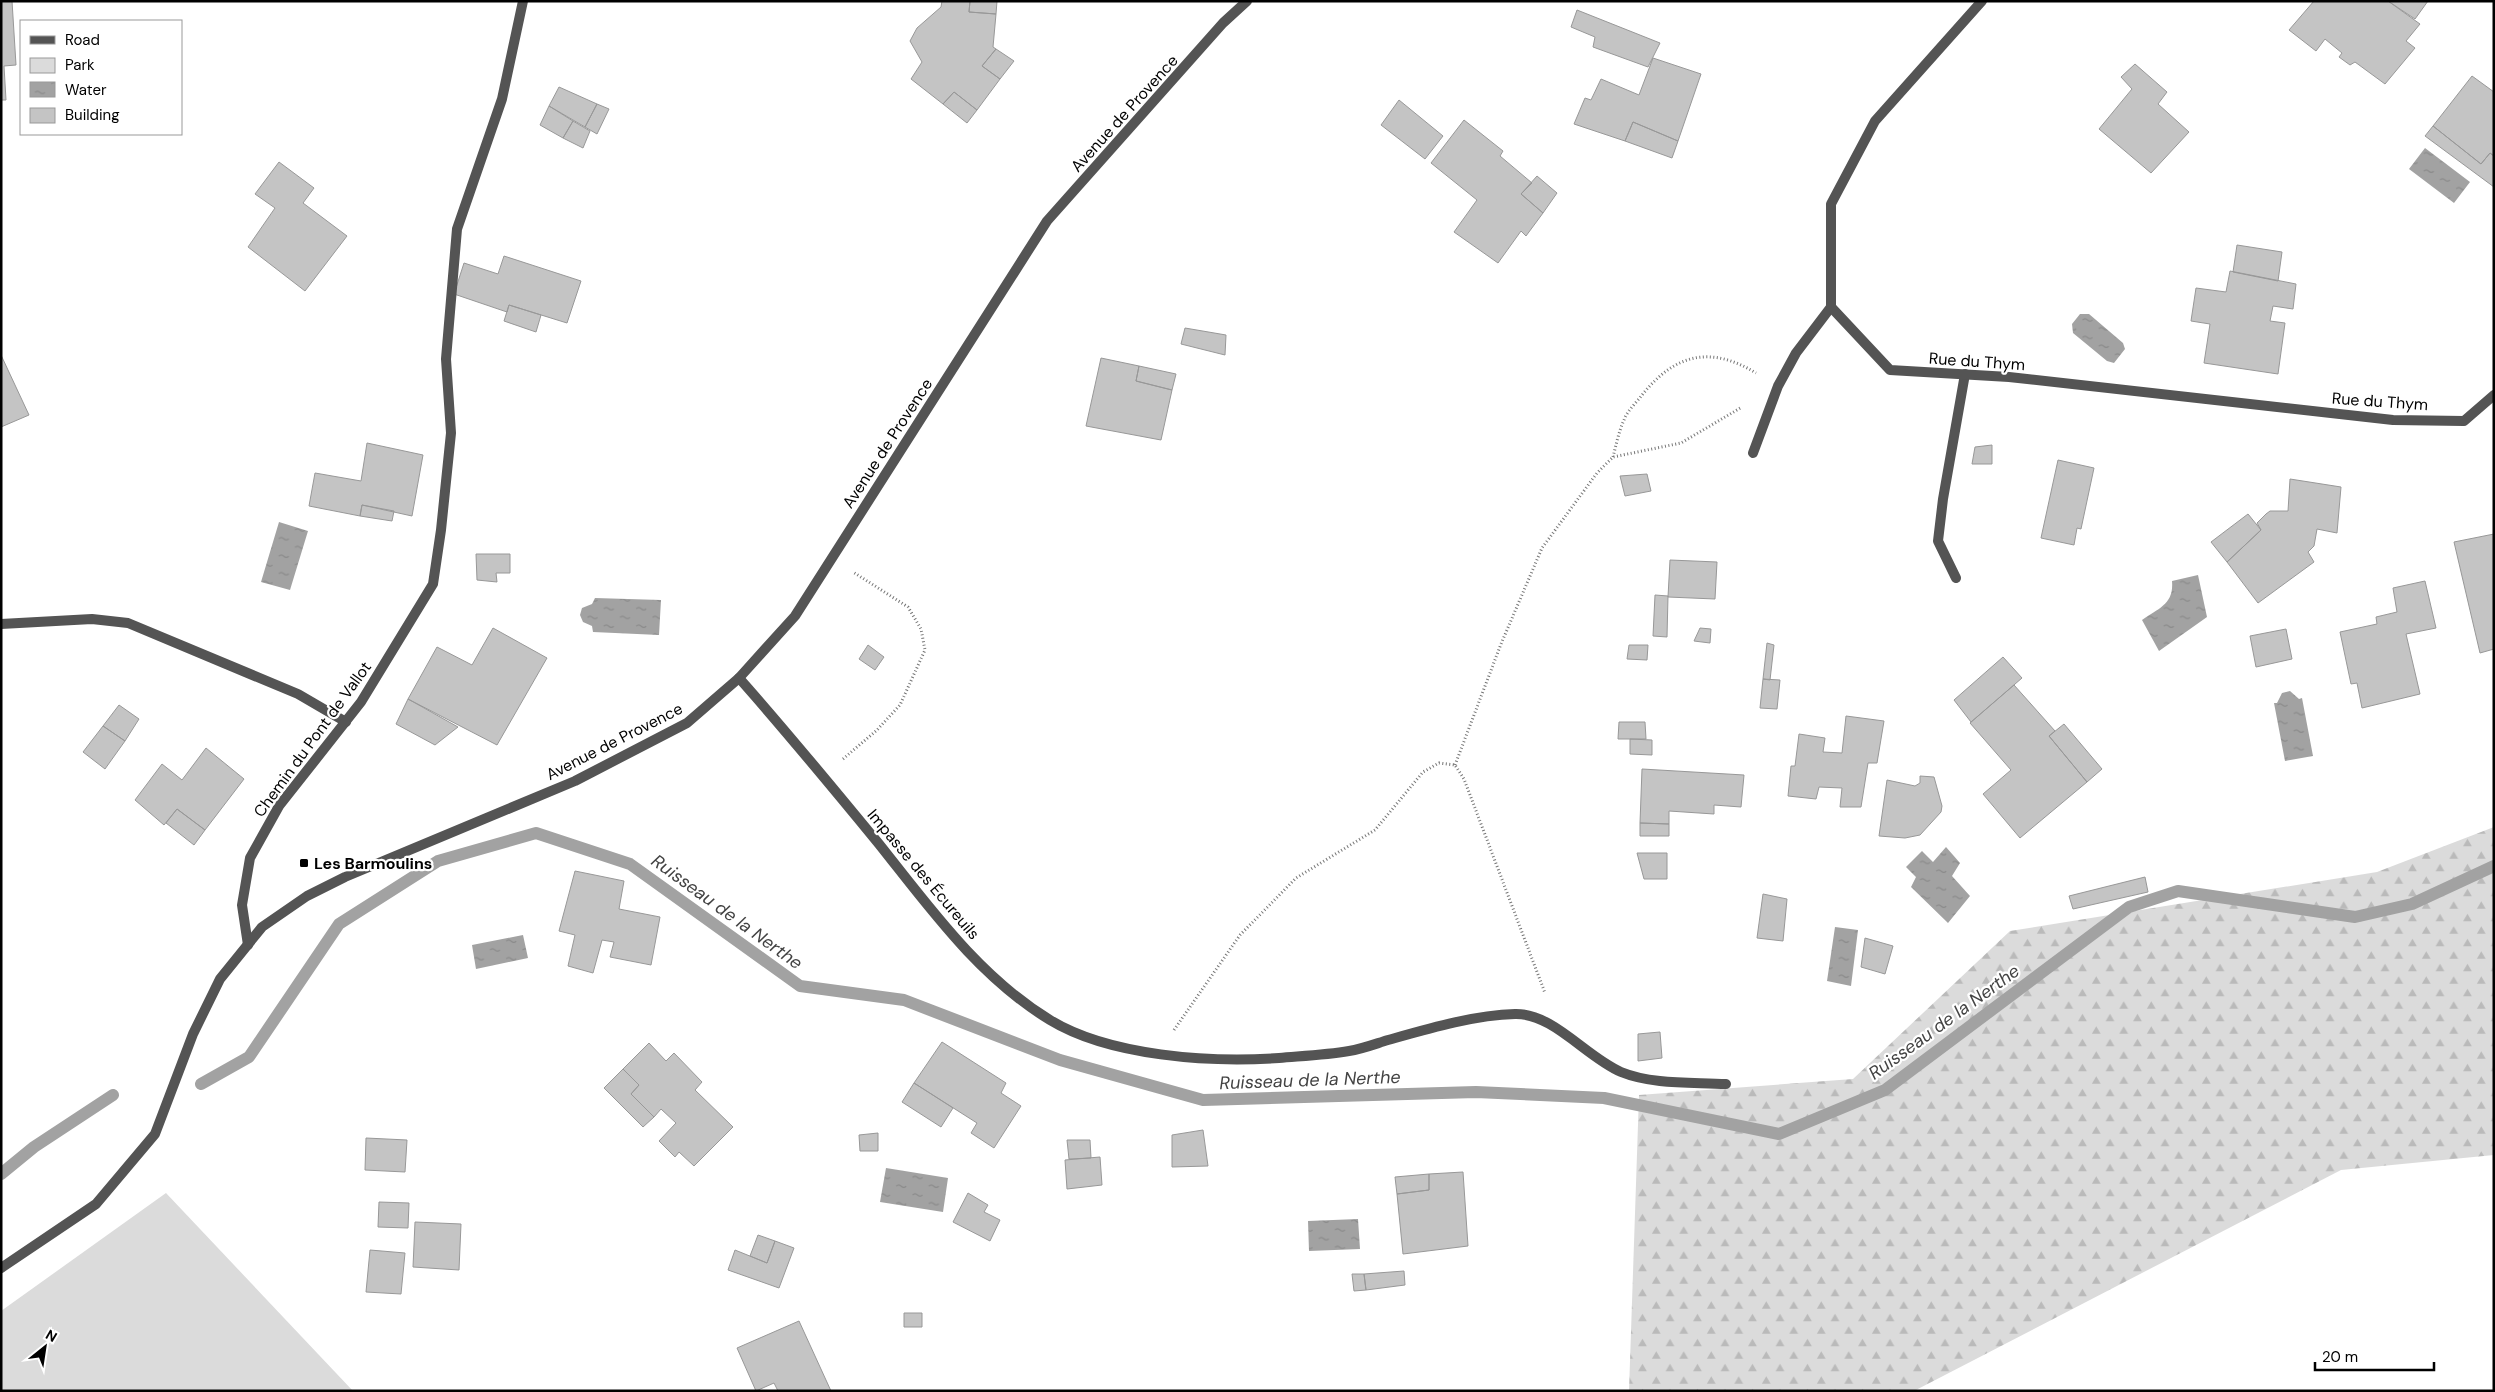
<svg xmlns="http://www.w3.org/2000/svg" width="2495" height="1392" font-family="'DM Sans',sans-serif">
	<defs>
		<pattern id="forest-firs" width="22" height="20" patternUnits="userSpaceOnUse" patternTransform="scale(1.25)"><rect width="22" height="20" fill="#dbdbdb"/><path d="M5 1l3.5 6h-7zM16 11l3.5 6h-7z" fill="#bababa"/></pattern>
		<pattern id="water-ripples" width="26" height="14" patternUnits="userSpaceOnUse" patternTransform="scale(1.25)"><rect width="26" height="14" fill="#a2a2a2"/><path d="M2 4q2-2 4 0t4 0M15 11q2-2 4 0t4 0" fill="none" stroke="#8a8a8a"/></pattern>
	</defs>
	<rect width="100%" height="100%" fill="#fff"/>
	<!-- green -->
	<path fill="#dbdbdb" d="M166 1193 353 1391H1V1311Z"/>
	<!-- forest -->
	<path fill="url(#forest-firs)" d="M2494 827V1155L2341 1170 1914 1391H1629L1639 1095 1853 1079 2010 931 2377 872Z"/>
	<!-- water -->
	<path fill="url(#water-ripples)" d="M2425 148 2470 182 2454 203 2409 169Z
		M2080 314H2089L2123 343 2125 349 2114 363 2107 361 2073 333 2072 324Z
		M279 522 308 531 290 590 261 582Z
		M2198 575 2207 617 2159 651 2142 620C2159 608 2174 604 2172 581Z
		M595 598 661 600 659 635 593 632 592 626 583 622 580 615 582 608 592 604Z
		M2290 691 2299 699 2302 698 2313 756 2285 761 2274 703H2277L2282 693Z
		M1946 847 1960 863 1952 876 1970 896 1948 923 1911 887 1916 877 1906 867 1922 851 1933 862Z
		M1835 927 1858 930 1851 986 1827 981Z
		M523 935 528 958 476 969 472 945Z
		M886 1168 948 1178 943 1212 880 1202Z
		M1358 1219 1360 1249 1309 1251 1308 1221Z"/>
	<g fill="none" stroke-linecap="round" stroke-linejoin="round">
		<!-- stream -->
		<path stroke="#a2a2a2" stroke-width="12" d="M201 1084 249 1057 339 924 438 861 536 833 630 864 800 986 904 1000 1060 1060 1203 1100 1476 1092 1604 1098 1779 1134 1885 1090 2129 907 2178 891 2355 917 2412 904 2494 866
			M1 1174 34 1147 113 1095"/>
	</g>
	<!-- building -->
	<path fill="#c4c4c4" stroke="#989898" d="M1 1H12L16 65 4 66 6 100H1Z
		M942 1H970L969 12 996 14 993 47 996 49 982 66 1000 79 977 110 954 92 943 104 911 79 922 62 910 41 917 28 941 7Z
		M970 1H997L996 14 969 12Z
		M2314 1H2388L2420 24 2406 41 2415 48 2385 84 2355 62 2350 65 2339 57 2342 53 2325 39 2316 51 2289 30Z
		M2388 1H2428L2415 19Z
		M1577 10 1660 43 1648 67 1593 47 1595 37 1571 27Z
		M996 49 1014 61 1000 79 982 66Z
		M1653 58 1701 74 1678 141 1633 122 1625 141 1574 124 1585 98 1591 100 1601 79 1639 95Z
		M2135 64 2167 92 2158 104 2189 132 2151 173 2099 129 2132 89 2121 77Z
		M2472 76 2494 92V156L2490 153 2481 164 2433 126Z
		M559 87 597 104 585 127 549 106Z
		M954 92 977 110 967 123 943 104Z
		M1399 100 1443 136 1425 159 1381 125Z
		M597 104 609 109 597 134 585 127Z
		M549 106 573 121 563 138 540 125Z
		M1464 120 1503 151 1500 156 1532 183 1521 194 1543 213 1526 236 1521 231 1498 263 1454 232 1477 200 1431 163Z
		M573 121 590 131 583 148 563 138Z
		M1633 122 1678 141 1672 158 1625 141Z
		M2433 126 2481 164 2490 153 2494 156V187L2425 136Z
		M279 162 314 188 303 203 347 236 305 291 248 247 275 208 255 194Z
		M1537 176 1557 193 1543 213 1521 194Z
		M2237 245 2282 252 2278 281 2233 272Z
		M504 256 581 281 567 323 509 305 507 312 454 294 464 263 498 274Z
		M2230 271 2296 284 2293 309 2273 306 2270 321 2285 323 2278 374 2204 363 2210 324 2191 321 2196 288 2226 292Z
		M509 305 541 315 536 332 504 321Z
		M1185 328 1226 335 1225 355 1181 344Z
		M1 355 29 415 1 427Z
		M1101 358 1139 366 1136 381 1172 390 1161 440 1086 426Z
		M1139 366 1176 374 1172 390 1136 381Z
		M367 443 423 455 412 516 362 505 360 516 309 506 315 473 361 481Z
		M1992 445V464H1972L1975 447Z
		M2058 460 2094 468 2081 529 2077 528 2074 545 2041 538Z
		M1647 474 1651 491 1625 496 1620 476Z
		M2290 479 2341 487 2337 533 2317 529 2314 546 2308 552 2314 562 2258 603 2227 562 2261 530 2257 523 2266 514 2270 511H2288Z
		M362 505 394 511 392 521 360 516Z
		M2248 514 2261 530 2227 562 2211 542Z
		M2494 534V649L2480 653 2454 542Z
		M476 554H510V573H496L497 582 477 580Z
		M1670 560 1717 562 1715 599 1668 597Z
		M2425 581 2436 628 2406 634 2420 694 2362 708 2357 683 2351 684 2340 632 2377 624 2376 617 2397 612 2393 588Z
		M1655 595 1668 596 1667 637 1653 636Z
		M493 628 547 658 497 745 408 699 437 647 472 665Z
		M1700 628 1711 629 1710 643 1694 641Z
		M2286 629 2292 659 2256 667 2250 636Z
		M1767 643 1774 645 1770 680 1763 679Z
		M868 645 884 657 875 670 859 659Z
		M1629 645H1648L1647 660 1627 659Z
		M2003 657 2022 678 1971 722 1954 700Z
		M1763 679 1780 680 1777 709 1760 708Z
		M2014 685 2055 731 2049 736 2087 782 2020 838 1983 794 2011 770 1970 723Z
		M408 699 458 727 435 745 396 724Z
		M119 705 139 719 125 741 103 726Z
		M1846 716 1884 721 1877 763H1868L1861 807H1840L1842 788 1819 787 1816 799 1788 796 1791 766H1795L1799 734 1825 738 1823 752 1842 753Z
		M1619 722H1645L1646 739H1618Z
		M2064 724 2102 769 2087 782 2049 736Z
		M103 726 125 741 105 769 83 752Z
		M1630 739 1652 740V755L1630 754Z
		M206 748 244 779 205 830 177 809 164 825 135 800 162 764 182 780Z
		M1642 769 1744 775 1741 807 1714 805V814L1669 811V824L1640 823Z
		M1920 776 1934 777 1942 806 1941 812 1920 835 1905 838 1879 836 1887 780 1915 786 1920 783Z
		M177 809 205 830 194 845 166 823Z
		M1640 823 1669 824V836H1640Z
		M1637 853H1667V879H1644Z
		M575 871 624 881 619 909 660 917 651 965 610 957 614 942 602 940 593 973 568 966 575 935 559 931Z
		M2145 877 2148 892 2073 909 2069 896Z
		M1763 894 1787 899 1783 941 1757 938Z
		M1865 938 1893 946 1885 974 1861 967Z
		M1660 1032 1662 1058 1638 1061V1034Z
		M942 1042 1006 1083 1001 1093 1021 1106 994 1148 971 1133 977 1123 914 1083Z
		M649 1043 666 1061 674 1053 702 1082 695 1090 733 1127 694 1166 679 1152 675 1157 659 1141 676 1123 661 1109 654 1117 631 1094 639 1085 623 1069Z
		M623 1069 639 1085 631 1094 654 1117 643 1127 604 1088Z
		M914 1083 953 1108 941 1127 902 1102Z
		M1203 1130 1208 1166 1172 1167V1135Z
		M878 1133V1151H860L859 1135Z
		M366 1138 407 1140 405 1172 365 1170Z
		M1067 1140H1090L1091 1158 1069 1159Z
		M1100 1157 1102 1185 1067 1189 1065 1160Z
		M1463 1172 1468 1246 1403 1254 1397 1194 1429 1190V1174Z
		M1429 1174V1190L1397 1194 1395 1177Z
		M968 1193 988 1205 984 1212 1000 1220 990 1241 953 1222Z
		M379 1202 409 1203 408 1228 378 1227Z
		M415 1222 461 1224 459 1270 413 1267Z
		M758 1235 775 1241 767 1263 750 1256Z
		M775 1241 794 1248 779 1288 728 1270 735 1250 767 1263Z
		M370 1250 405 1253 401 1294 366 1292Z
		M1404 1271 1405 1285 1366 1290 1364 1274Z
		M1352 1274H1364L1366 1290 1354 1291Z
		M904 1313H922V1327H904Z
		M799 1321 831 1391H778L774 1383 756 1391 737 1348Z"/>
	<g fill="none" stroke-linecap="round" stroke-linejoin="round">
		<!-- path -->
		<path stroke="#767676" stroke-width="3" stroke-dasharray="1 2.5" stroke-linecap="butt" d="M1613 457C1616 445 1619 431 1624 420 1627 411 1636 403 1642 395 1675 354 1710 345 1756 373
			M843 759 877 730 900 705 925 650 921 629 908 607 853 572
			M1455 765 1501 644 1542 548 1597 473 1613 457 1681 443 1742 407
			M1174 1030 1240 935 1296 878 1375 830 1423 772 1439 763 1455 765 1464 779 1545 993"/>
		<!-- service -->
		<path stroke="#545454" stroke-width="10" d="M1753 453 1778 386 1796 353 1831 307
			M1956 578 1938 541 1943 499 1965 374
			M1 624 92 619 128 623 298 694 346 722"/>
		<!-- minor -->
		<path stroke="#545454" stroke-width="10" d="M1982 1 1875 121 1831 204V307L1890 370 2009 377 2393 420 2464 421 2494 395
			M739 678C787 732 833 788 879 844 930 908 979 977 1050 1020 1109 1056 1210 1063 1279 1058 1302 1056 1326 1055 1349 1051 1362 1049 1375 1044 1388 1040 1427 1029 1474 1015 1515 1014 1553 1013 1586 1057 1621 1072 1653 1085 1692 1082 1726 1084
			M248 945 242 905 250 858 279 806 361 702 433 584 441 530 451 433 446 359 457 229 502 99 523 1"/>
		<!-- tertiary -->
		<path stroke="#545454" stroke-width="10" d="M1 1268 96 1204 155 1134 193 1034 220 979 262 927 307 896 345 877 575 781 687 723 739 678 795 616 1047 221 1223 23 1247 1"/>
	</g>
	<!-- markers -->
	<rect fill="#000" stroke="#fff" stroke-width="2" x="299" y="858" width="10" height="10" rx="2.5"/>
	<g text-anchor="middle" stroke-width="4.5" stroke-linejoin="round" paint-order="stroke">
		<!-- street labels -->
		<g font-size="16" fill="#000" stroke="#fff">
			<text transform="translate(1124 113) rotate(-48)" y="6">Avenue de Provence</text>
			<text transform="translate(1977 361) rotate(4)" y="6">Rue du Thym</text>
			<text transform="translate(2380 401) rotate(4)" y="6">Rue du Thym</text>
			<text transform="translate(887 443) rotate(-57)" y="6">Avenue de Provence</text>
			<text transform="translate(312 739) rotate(-54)" y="6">Chemin du Pont de Vallot</text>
			<text transform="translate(614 741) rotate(-27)" y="6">Avenue de Provence</text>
			<text transform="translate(924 874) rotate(50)" y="6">Impasse des Écureuils</text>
		</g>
		<!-- poi labels -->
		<g font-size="16" font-weight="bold" fill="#000" stroke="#fff" text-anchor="start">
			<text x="314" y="869">Les Barmoulins</text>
		</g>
		<!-- water labels -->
		<g font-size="18" font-style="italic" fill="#434343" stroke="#fff">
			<text transform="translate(727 912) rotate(36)" y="6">Ruisseau de la Nerthe</text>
			<text transform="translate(1944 1022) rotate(-36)" y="6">Ruisseau de la Nerthe</text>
			<text transform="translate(1310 1080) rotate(-2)" y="6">Ruisseau de la Nerthe</text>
		</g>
	</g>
	<!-- border -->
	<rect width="2495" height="1392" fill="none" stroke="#000000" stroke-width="5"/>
	<!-- legend -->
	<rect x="20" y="20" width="162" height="115" fill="#ffffff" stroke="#999999"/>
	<rect x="30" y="36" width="25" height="8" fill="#545454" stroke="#999999"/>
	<text x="65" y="45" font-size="15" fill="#000000">Road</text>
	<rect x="30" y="58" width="25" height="15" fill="#dbdbdb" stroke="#999999"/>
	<text x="65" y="70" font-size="15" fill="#000000">Park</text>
	<rect x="30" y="82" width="25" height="15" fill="url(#water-ripples)" stroke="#999999"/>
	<text x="65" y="95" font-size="15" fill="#000000">Water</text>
	<rect x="30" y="108" width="25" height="15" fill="#c4c4c4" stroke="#999999"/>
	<text x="65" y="120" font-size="15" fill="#000000">Building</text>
	<!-- north arrow -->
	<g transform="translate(45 1347) rotate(30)" stroke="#ffffff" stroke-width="4" paint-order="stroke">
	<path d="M0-4L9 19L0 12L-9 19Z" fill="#000000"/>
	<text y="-8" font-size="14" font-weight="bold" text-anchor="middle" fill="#000000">N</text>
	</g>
	<!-- scale -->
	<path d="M2315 1362v8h119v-8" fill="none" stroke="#000000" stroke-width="2.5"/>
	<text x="2322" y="1362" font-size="15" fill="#000000" stroke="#ffffff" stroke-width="4" paint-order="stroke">20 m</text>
</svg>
